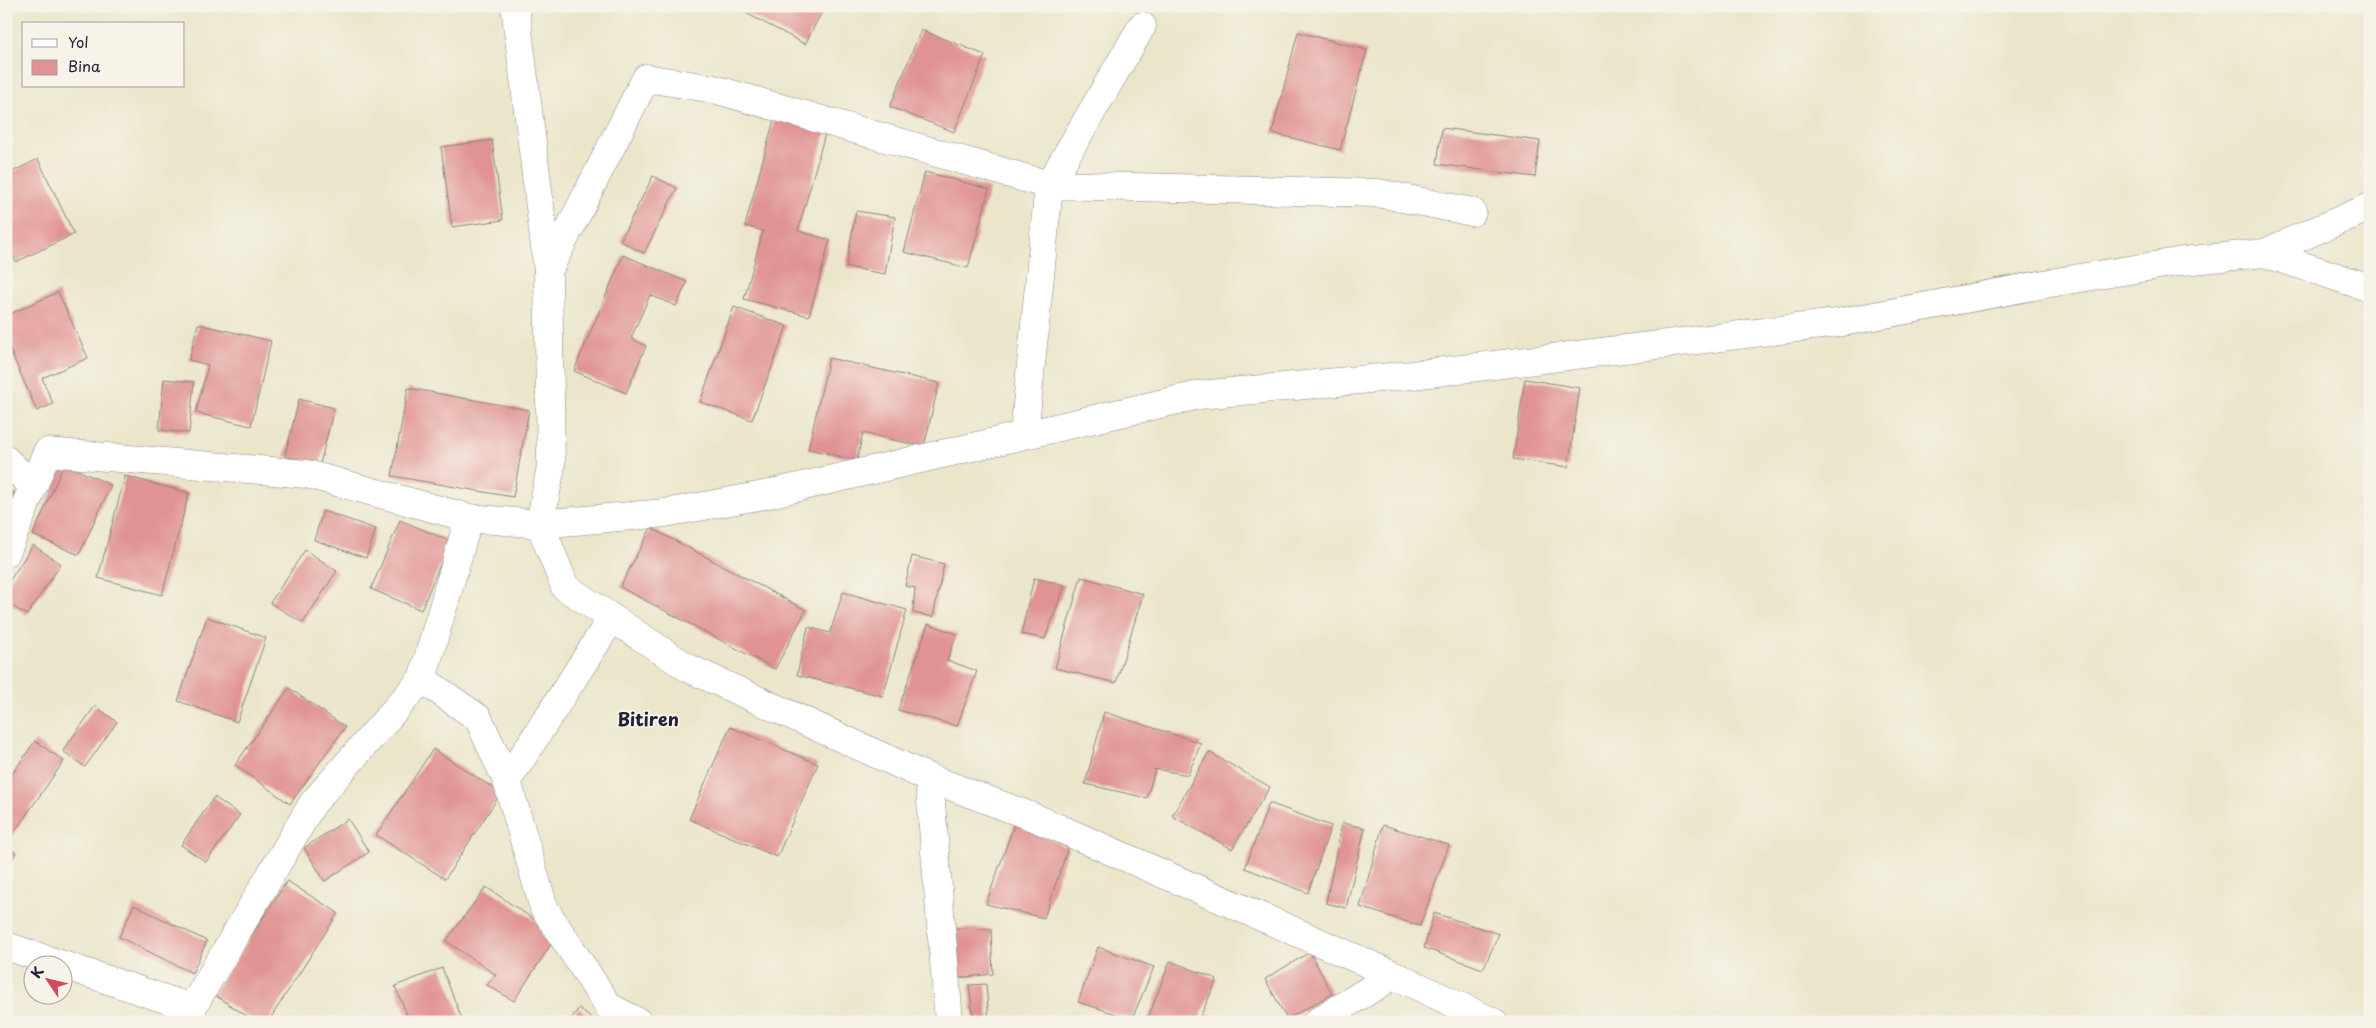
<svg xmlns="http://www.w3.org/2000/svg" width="2376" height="1028" font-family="'Playpen Sans',sans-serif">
	<rect width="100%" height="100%" fill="#f7f3e8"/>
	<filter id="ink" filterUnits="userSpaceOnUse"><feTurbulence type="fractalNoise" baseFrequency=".02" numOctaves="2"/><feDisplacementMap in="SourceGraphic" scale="10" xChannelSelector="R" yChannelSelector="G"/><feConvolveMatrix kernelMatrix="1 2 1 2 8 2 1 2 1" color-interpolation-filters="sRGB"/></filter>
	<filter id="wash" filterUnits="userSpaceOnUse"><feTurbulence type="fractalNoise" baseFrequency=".0096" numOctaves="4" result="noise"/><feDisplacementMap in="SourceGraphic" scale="20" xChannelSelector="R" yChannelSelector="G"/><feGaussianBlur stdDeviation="1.12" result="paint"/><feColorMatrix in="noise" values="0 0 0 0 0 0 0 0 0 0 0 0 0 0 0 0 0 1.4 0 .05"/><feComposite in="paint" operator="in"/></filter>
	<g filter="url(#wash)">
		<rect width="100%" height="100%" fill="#ebe6ca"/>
		<g id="blocks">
			<!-- building -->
			<path fill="#e09392" d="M745 6H825L805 44 742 11Z
				M921 30 985 55 954 132 890 107Z
				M1298 32 1367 50 1340 150 1272 133Z
				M775 116 826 130 798 231 830 240 809 316 744 299 763 231 745 226Z
				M1442 128 1540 141 1535 177 1437 164Z
				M492 140 503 220 452 227 441 147Z
				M38 159 74 234 16 262 6 242V175Z
				M925 172 989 189 968 268 904 252Z
				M653 176 677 188 644 253 620 241Z
				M856 211 895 217 885 274 846 267Z
				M623 255 687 282 676 306 650 295 631 338 646 346 626 393 574 371Z
				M58 292 88 358 42 378 53 404 37 411 6 341V316Z
				M734 307 787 326 752 420 700 402Z
				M198 324 271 341 251 426 196 413 208 365 189 360Z
				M829 358 939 383 924 447 863 433 857 460 808 449Z
				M164 379 194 382 189 433 159 430Z
				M1525 379 1580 388 1568 467 1513 459Z
				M408 388 529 410 513 497 392 476Z
				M299 399 334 408 320 464 285 456Z
				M64 464 111 485 79 555 33 535Z
				M125 476 189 493 162 595 98 578Z
				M6 491 18 495 6 521Z
				M323 511 376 529 366 558 314 540Z
				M400 520 450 541 421 610 371 589Z
				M651 528 806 610 775 669 620 587Z
				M33 545 61 564 27 615 6 602V586Z
				M305 550 337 571 303 623 270 603Z
				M912 556 944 564 933 617 913 613 915 588 905 586Z
				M1081 577 1143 594 1116 683 1055 668Z
				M1034 578 1065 585 1045 639 1021 634Z
				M843 592 907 610 883 696 797 675 808 627 830 633Z
				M207 617 266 638 237 722 178 701Z
				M928 624 957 634 947 660 977 671 957 726 898 710Z
				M289 688 345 727 290 804 235 765Z
				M95 706 117 722 85 767 63 751Z
				M1104 712 1201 743 1188 775 1155 769 1147 798 1085 784Z
				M730 727 818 764 777 857 689 819Z
				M35 741 64 761 10 838 6 835V783Z
				M433 749 501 793 445 879 376 835Z
				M1209 752 1270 787 1232 849 1172 816Z
				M214 797 240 815 206 862 181 845Z
				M1269 803 1331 826 1308 893 1245 868Z
				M348 819 369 852 325 881 304 848Z
				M1015 822 1068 848 1044 918 986 904Z
				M1342 823 1365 828 1346 908 1326 903Z
				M1383 825 1449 845 1420 926 1360 907Z
				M6 847 16 853 6 868Z
				M287 881 338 913 268 1022H256L213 994Z
				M486 887 557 935 514 1001 487 985 496 975 446 941Z
				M134 905 207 941 192 973 119 937Z
				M1434 913 1499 934 1483 969 1424 948Z
				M955 928 991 929 993 974 957 978Z
				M1098 947 1154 967 1132 1019 1078 1002Z
				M1310 952 1332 994 1287 1019 1265 979Z
				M1170 961 1217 979 1198 1022 1147 1021Z
				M442 968 463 1022H410L395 986Z
				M986 984 989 1022H974L969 985Z
				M579 1008 595 1022H569Z"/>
		</g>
	</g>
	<g filter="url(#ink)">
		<use href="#blocks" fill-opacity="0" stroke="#868482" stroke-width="1"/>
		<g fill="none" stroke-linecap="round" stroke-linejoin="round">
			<!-- street casing -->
			<g stroke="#868482" stroke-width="29">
				<path id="street" d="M2264 253 2370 288
					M548 271 646 78 714 89 1049 185 1378 193 1472 212
					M1024 435 1049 185 1142 26
					M6 460 33 486
					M6 553 47 452 307 474 469 518 540 524 665 513 764 495 1199 395 1412 375 1837 323 2050 283 2183 261 2264 253 2370 207
					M422 679 478 718 507 781 544 908 609 1007 638 1022
					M929 778 949 1022
					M507 781 612 618
					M6 946 192 1008
					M192 1022V1008L313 803 422 679 469 518
					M1317 1022 1394 975"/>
			</g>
			<!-- secondary casing -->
			<g stroke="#868482" stroke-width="29">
				<path id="secondary" d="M515 6 548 271 551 466 540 524 565 587 688 668 929 778 1038 819 1394 975 1493 1022"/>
			</g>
			<!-- street -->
			<use href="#street" stroke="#fff" stroke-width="28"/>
			<!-- secondary -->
			<use href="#secondary" stroke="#fff" stroke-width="28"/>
		</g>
	</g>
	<g text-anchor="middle" stroke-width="4" stroke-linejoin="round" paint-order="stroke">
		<!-- quarter labels -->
		<g font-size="18" font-weight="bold" fill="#22223b" stroke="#f7f3e8">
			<text x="648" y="726">Bitiren</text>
		</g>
	</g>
	<!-- margin -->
	<rect width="2376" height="1028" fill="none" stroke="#f7f3e8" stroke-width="25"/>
	<!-- legend -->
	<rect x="22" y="22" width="162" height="65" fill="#f7f3e8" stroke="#a29fa3"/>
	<rect x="32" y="39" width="25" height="8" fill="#ffffff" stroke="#a29fa3"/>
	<text x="68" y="48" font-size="15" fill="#22223b">Yol</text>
	<rect x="32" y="60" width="25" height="15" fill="#e09392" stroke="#a29fa3"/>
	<text x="68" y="72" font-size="15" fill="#22223b">Bina</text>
	<!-- north arrow -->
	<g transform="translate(48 980) rotate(305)"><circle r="24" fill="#f7f3e8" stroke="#a29fa3"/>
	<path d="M0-4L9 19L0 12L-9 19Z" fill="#d1495b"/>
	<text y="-8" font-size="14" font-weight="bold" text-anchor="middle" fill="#22223b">K</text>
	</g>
</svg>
